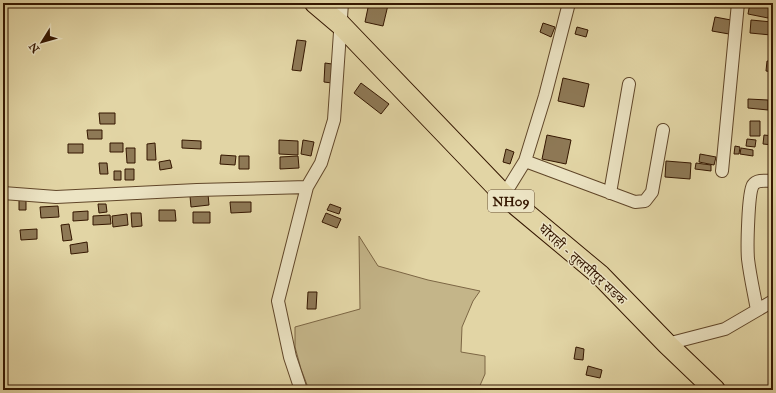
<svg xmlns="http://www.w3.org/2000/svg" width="776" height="393" font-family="'IM FELL Great Primer','Noto Serif Devanagari',serif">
	<rect width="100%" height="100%" fill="#e2d5a5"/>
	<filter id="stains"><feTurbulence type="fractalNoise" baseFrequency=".005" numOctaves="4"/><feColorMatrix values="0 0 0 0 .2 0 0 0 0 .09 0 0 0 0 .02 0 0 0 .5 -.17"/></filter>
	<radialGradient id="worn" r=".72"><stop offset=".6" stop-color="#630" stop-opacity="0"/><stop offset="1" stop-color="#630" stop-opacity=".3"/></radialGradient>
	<!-- green -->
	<path fill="#c4b589" stroke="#7c6644" d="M359 236 378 266 428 280 480 291 473 301 462 327 461 352 485 356V374L478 390H309L301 369 295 347V327L360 309Z"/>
	<!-- building -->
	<path fill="#8e7956" stroke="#341600" d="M369 3H378L388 5 383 26 365 22Z
		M750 3 771 5 768 18 748 14Z
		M715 17 731 20 729 34 712 31Z
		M751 20 772 22 771 35 750 33Z
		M543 23 555 27 551 37 540 32Z
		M577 27 588 30 586 37 575 34Z
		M297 40 306 41 301 71 292 70Z
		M769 41H773V53H769Z
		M767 61H773V72L766 71Z
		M325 63 332 64V83L324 82Z
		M563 78 589 84 584 107 558 101Z
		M361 83 389 104 381 114 354 93Z
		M748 99 768 100V110L748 108Z
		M99 113H115V124H100Z
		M750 121H760V136H750Z
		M87 130H102V139H88Z
		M547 135 571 140 566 164 542 159Z
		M764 135 773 136V145L763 144Z
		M747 139 756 140 755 147 746 146Z
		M182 140 201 141V149L182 148Z
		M279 140 298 141V155L279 154Z
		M303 140 314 142 311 156 301 154Z
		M110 143H123V152H110Z
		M155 143 156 160H147V144Z
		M68 144H83V153H68Z
		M735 146 740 147 739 154H734Z
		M126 148H135V163H127Z
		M741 148 753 150V156L740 154Z
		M506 149 514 152 510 164 503 162Z
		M700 154 716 157 714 165 699 162Z
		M221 155 236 156 235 165 220 164Z
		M239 156H249V169H239Z
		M298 156 299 168 280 169V157Z
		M170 160 172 168 160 170 159 162Z
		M666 161 691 163 690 179 665 177Z
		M99 163H107L108 174H100Z
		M696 163 711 165V171L695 169Z
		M125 169H134V180H125Z
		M114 171H121V180H114Z
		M208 194 209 205 191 207 190 196Z
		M19 199H26V210H19Z
		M230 202H251V212L231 213Z
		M98 204H106L107 212 99 213Z
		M330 204 341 208 339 214 327 210Z
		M58 206 59 217 41 218 40 207Z
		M159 210H175L176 221H159Z
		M88 211V220L73 221V212Z
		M193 212H210V223H193Z
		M131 213H141L142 226 132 227Z
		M326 213 341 219 337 228 322 222Z
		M127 214 128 225 113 227 112 216Z
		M110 215 111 224 93 225V216Z
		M69 224 72 240 63 241 61 225Z
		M37 229V239L21 240 20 230Z
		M87 242 88 252 71 254 70 245Z
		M308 292H317L316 309H307Z
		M576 347 584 349 583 360 574 359Z
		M588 366 602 370 600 378 586 375Z"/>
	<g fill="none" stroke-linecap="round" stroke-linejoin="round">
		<!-- street casing -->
		<g stroke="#604629" stroke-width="14">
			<path id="street" d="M525 161 635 202 645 201 652 192 663 130
				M722 171 738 3
				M3 193 56 197 197 190 307 187
				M610 193 629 84
				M504 195 525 161 545 96 569 3
				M757 310C754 293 750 276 748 259 747 247 748 193 753 185 757 179 767 181 773 181
				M667 344 725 329 773 301
				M301 390 290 357 278 301 307 187 321 163 334 120 342 3"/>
		</g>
		<!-- primary casing -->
		<g stroke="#341600" stroke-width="22">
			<path id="primary" d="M315 3 341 25 504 195 600 275 667 344 715 390"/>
		</g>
		<!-- street -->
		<use href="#street" stroke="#ece4c4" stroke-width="12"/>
		<!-- primary -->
		<use href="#primary" stroke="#e2d5a5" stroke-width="20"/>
	</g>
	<g text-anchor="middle" stroke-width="3" stroke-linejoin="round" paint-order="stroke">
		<!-- shield labels -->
		<rect fill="#ece4c4" stroke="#6b543b" stroke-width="1" x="488" y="190" width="46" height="22" rx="3"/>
		<g font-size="13" font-weight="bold" fill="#341600">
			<text x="511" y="206">NH09</text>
		</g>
		<!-- street labels -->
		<g font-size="14" fill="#341600" stroke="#ece4c4">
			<text transform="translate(583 264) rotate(42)" y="5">घोराही - तुलसीपुर सडक</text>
		</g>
	</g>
	<!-- margin -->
	<rect width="776" height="393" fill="none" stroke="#e2d5a5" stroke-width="16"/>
	<rect x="4" y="4" width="768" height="385" fill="none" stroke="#341600" stroke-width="2"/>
	<rect x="8" y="8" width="760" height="377" fill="none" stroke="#341600"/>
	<!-- north arrow -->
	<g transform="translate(42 42) rotate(233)" stroke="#ece4c4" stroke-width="3" paint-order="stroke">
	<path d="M0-3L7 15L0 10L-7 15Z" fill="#341600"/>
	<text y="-6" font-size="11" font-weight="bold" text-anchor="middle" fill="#341600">N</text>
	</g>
	<rect width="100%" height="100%" filter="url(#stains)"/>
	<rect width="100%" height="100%" fill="url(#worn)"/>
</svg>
